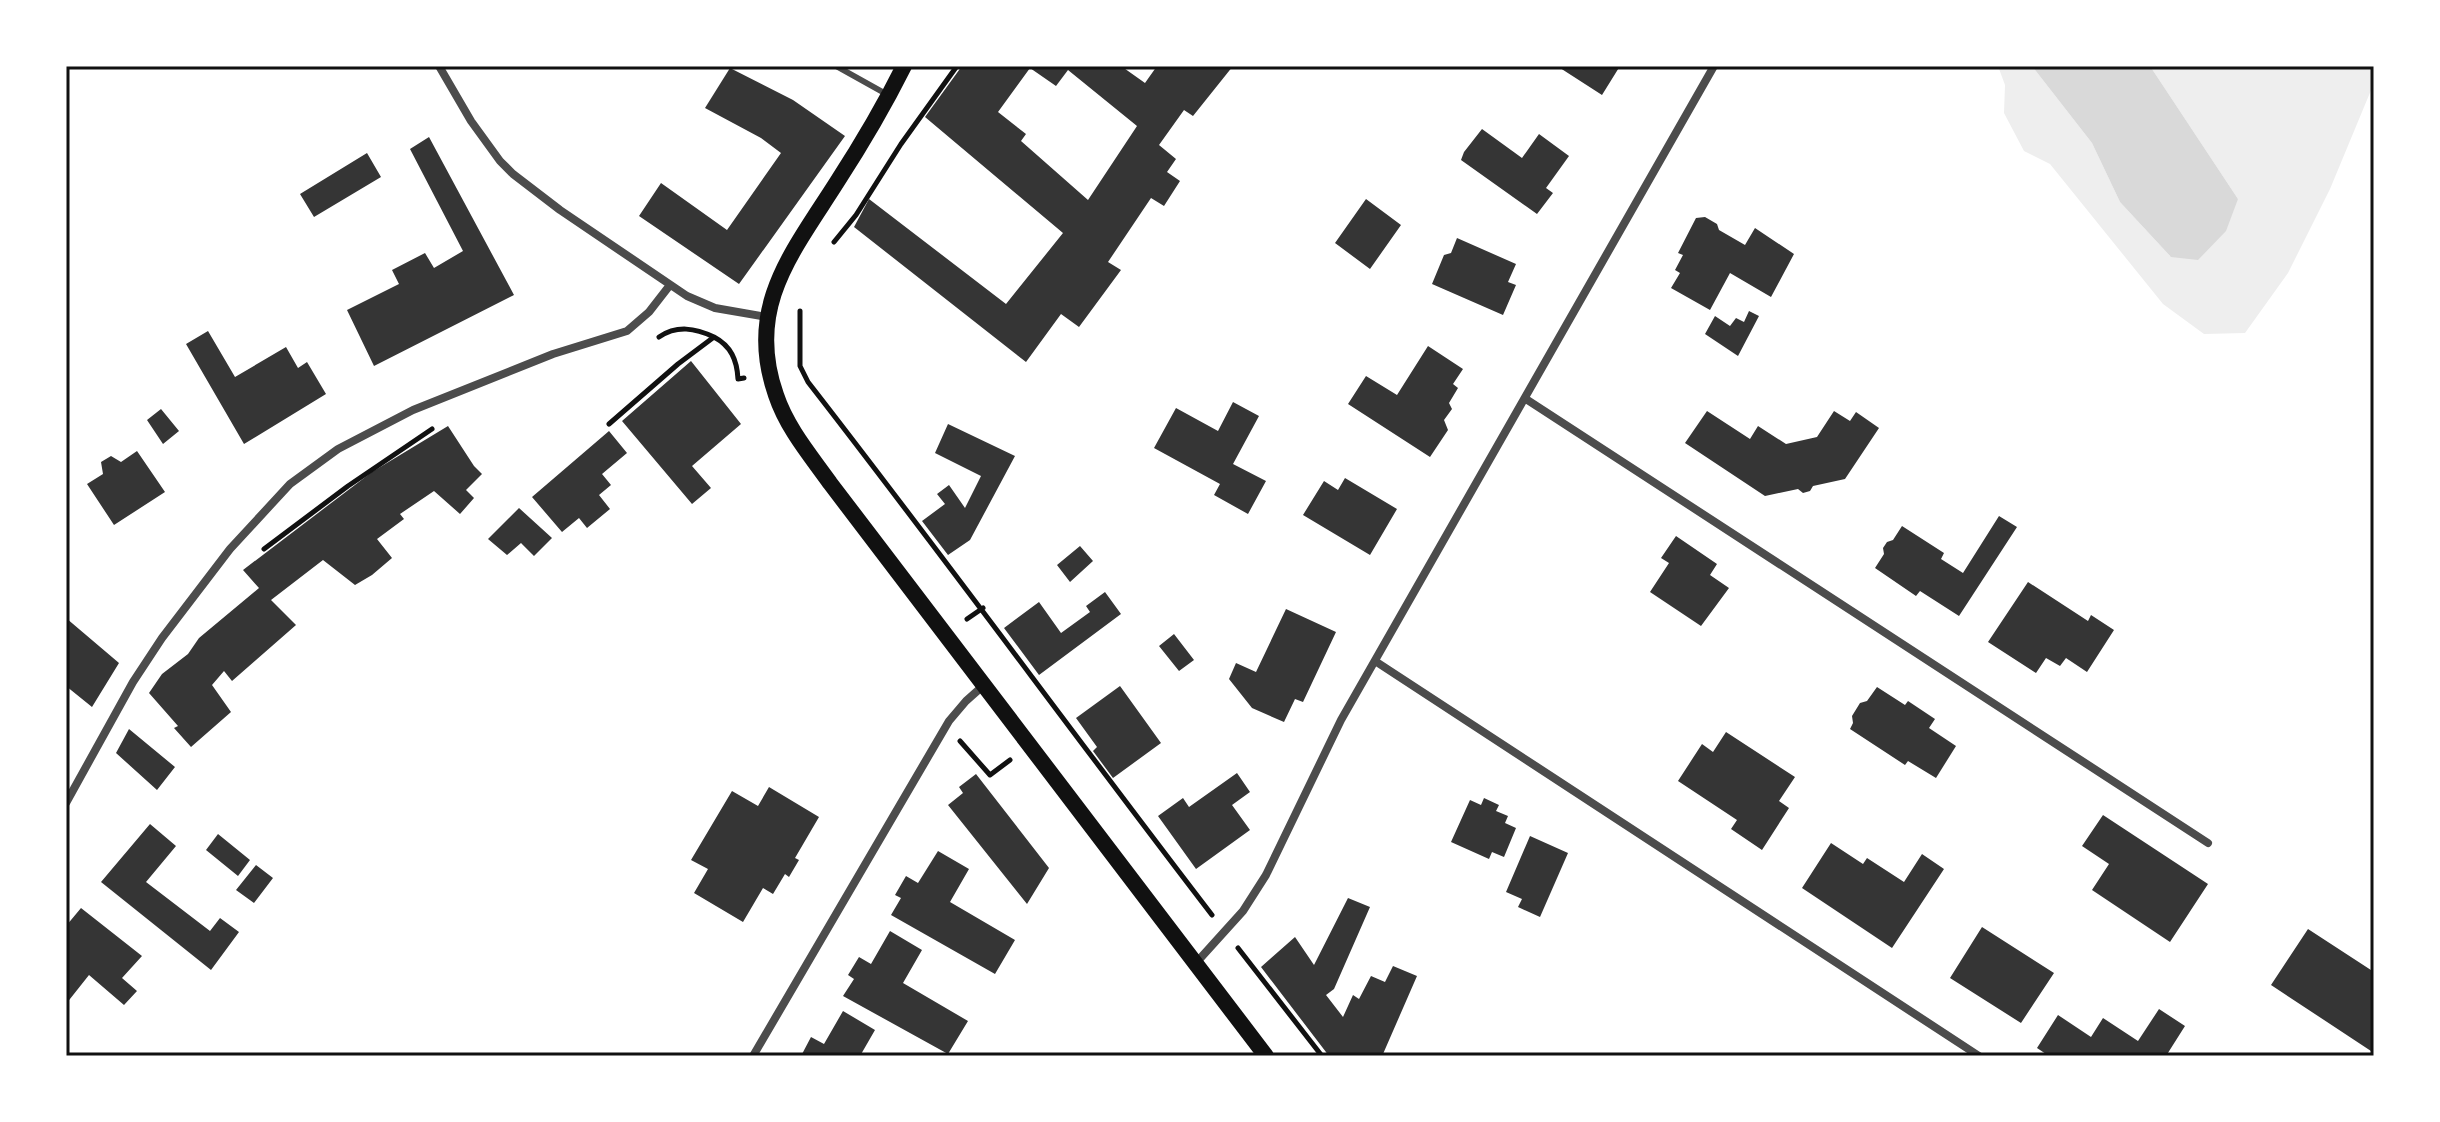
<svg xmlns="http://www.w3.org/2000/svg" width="2440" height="1122" font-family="Manrope,sans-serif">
	<rect width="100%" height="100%" fill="#fff"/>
	<!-- green -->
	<path fill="#eee" d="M1998 66H2032L2092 143 2120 202 2170 256 2238 199 2150 66H2374V83L2330 189 2288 273 2245 333 2204 334 2163 304 2050 164 2024 151 2004 113 2005 85Z"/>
	<!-- water -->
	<path fill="#d9d9d9" d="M2032 66H2150L2238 199 2226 231 2198 260 2171 257 2120 202 2092 143Z"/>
	<!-- building -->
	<path fill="#353535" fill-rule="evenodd" d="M962 66H1121L1145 83 1157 66H1233L1193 116 1184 110 1159 145 1176 159 1167 172 1180 181 1164 206 1151 198 1108 262 1121 270 1079 327 1061 314 1026 362 854 227 869 199 1006 304 1063 233 925 117ZM1030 68 1056 86 1068 70 1137 126 1088 200 1021 141 1026 134 998 112Z
		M1557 66H1620L1602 95Z
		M730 68 793 100 845 136 739 284 639 216 661 183 727 230 781 153 761 138 705 108Z
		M1482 129 1522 158 1539 134 1569 156 1546 188 1553 193 1537 214 1461 160 1464 152Z
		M429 137 514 295 374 366 347 310 399 284 392 270 425 253 434 268 463 251 410 149Z
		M367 153 381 177 314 217 300 194Z
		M1366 199 1401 225 1370 269 1335 243Z
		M1705 217 1717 224 1719 230 1745 245 1755 228 1794 254 1771 297 1730 273 1710 310 1671 288 1680 273 1675 270 1683 255 1678 253 1696 218Z
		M1457 238 1516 264 1508 282 1516 285 1503 315 1432 284 1444 255 1451 253Z
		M1749 311 1759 316 1738 356 1705 334 1715 316 1730 326 1736 318 1744 322Z
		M208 331 235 377 286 347 298 368 307 362 326 394 244 444 186 344Z
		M1428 346 1463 369 1453 384 1458 388 1449 403 1452 409 1444 420 1448 430 1430 457 1348 404 1366 376 1397 395Z
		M691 361 741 424 692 466 711 488 692 504 622 421Z
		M1233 402 1259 416 1233 464 1266 481 1248 514 1214 495 1220 484 1154 448 1176 408 1218 431Z
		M161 409 179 431 163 444 147 420Z
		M1707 411 1750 439 1758 426 1786 444 1817 437 1834 411 1850 421 1856 412 1879 428 1845 479 1813 486 1810 491 1803 493 1798 489 1765 496 1685 443Z
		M948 424 1015 456 970 540 948 555 922 521 945 504 937 494 949 485 965 508 981 476 935 453Z
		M448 426 474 466 482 474 466 490 474 498 460 514 434 491 400 514 404 519 377 539 392 558 372 575 355 585 323 560 271 600 296 625 232 681 224 671 212 685 231 712 191 747 174 728 178 726 149 693 162 674 188 654 199 638 259 588 243 570 372 472Z
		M609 431 627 453 602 474 611 485 599 495 610 509 587 528 579 518 562 532 532 497Z
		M137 451 165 492 114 525 87 484 103 474 101 462 111 456 121 462Z
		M1345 478 1397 509 1370 555 1303 515 1324 481 1338 490Z
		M519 508 552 538 534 556 521 543 507 555 488 539Z
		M1999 516 2017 527 1959 616 1920 591 1916 596 1875 568 1884 554 1883 548 1887 542 1893 540 1902 526 1944 553 1941 559 1963 573Z
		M1676 536 1717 564 1710 575 1729 588 1701 626 1650 592 1669 563 1661 558Z
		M1080 546 1093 561 1070 582 1057 565Z
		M2028 582 2088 621 2091 615 2114 630 2087 672 2066 658 2060 666 2046 658 2036 673 1988 642Z
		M1105 592 1121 614 1039 675 1004 628 1039 602 1061 633 1090 612 1086 606Z
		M1286 609 1336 632 1303 702 1295 699 1284 722 1252 708 1229 679 1236 663 1256 672Z
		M66 618 119 663 92 707 66 686Z
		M1174 634 1194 660 1179 671 1159 646Z
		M1120 686 1161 743 1113 778 1093 751 1097 747 1076 718Z
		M1877 687 1905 705 1908 701 1935 719 1929 728 1956 746 1936 778 1908 761 1905 765 1850 729 1853 723 1852 716 1860 703 1867 701Z
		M129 729 175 767 157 790 116 753Z
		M1726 732 1795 777 1779 801 1789 808 1762 850 1731 829 1737 820 1678 781 1702 744 1713 752Z
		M1237 773 1250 792 1232 805 1250 830 1196 869 1158 816 1183 798 1189 807Z
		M976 774 1049 868 1027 904 948 805 963 793 959 787Z
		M769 787 819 817 795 858 799 860 789 877 785 874 773 894 763 888 743 922 694 893 708 869 691 860 732 791 758 806Z
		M1484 798 1499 805 1496 811 1508 816 1505 823 1516 828 1504 857 1492 852 1489 859 1451 842 1470 800 1481 805Z
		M2103 815 2208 884 2170 942 2092 890 2109 864 2082 846Z
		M150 824 176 846 146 882 210 931 220 918 239 932 211 970 101 882Z
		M218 834 250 860 238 876 206 850Z
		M1530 836 1568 853 1540 917 1518 907 1522 899 1506 892Z
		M1831 843 1863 864 1867 858 1904 882 1922 854 1944 869 1892 948 1802 888Z
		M938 851 969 869 950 902 1015 940 995 974 891 915 901 898 895 895 906 876 918 883Z
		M256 865 273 878 254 903 236 890Z
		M1348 898 1370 907 1334 989 1326 995 1343 1017 1353 995 1359 999 1371 976 1385 982 1393 966 1417 976 1383 1054 1385 1056H1329L1261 967 1295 937 1314 965Z
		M81 908 142 956 122 978 137 991 124 1005 89 975 66 1004V926Z
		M1982 927 2054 973 2021 1023 1950 978Z
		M2308 929 2374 972V1053L2271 985Z
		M890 931 922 950 903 983 968 1021 948 1054 843 996 854 979 848 975 859 957 871 964Z
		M2159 1009 2185 1026 2166 1056H2049L2037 1048 2058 1015 2091 1037 2103 1018 2138 1041Z
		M843 1011 875 1030 860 1056H801L811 1037 824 1044Z"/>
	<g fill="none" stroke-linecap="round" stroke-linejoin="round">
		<!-- path -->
		<path stroke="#111" stroke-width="5" d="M834 242 856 215 901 144 957 66
			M800 311V366L808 382C945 558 1076 738 1212 915
			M659 337C677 325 695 328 714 337
			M609 424 678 364 714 337C731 346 737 360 738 379L744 378
			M264 549 348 486 432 429
			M967 619 983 608
			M960 741 990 775 1010 760
			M1238 948 1322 1056"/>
		<!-- service -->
		<path stroke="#4c4c4c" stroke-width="6" d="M836 66 888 95"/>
		<!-- minor -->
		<path stroke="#4c4c4c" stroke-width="8" d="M439 66 471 121 500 161 513 174 560 210 687 296 715 308 767 317
			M1526 399 2208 843
			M1375 661 1979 1056
			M66 803 133 682 162 638 230 549 290 484 338 449 413 410 553 354 627 331 649 312 670 285
			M1196 963 1243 911 1266 875 1341 720 1714 66
			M753 1056 949 721 966 701 984 685"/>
		<!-- secondary -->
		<path stroke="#111" stroke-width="16" d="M904 66C884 106 861 145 837 182 792 253 745 307 776 395 787 428 810 455 830 483L1266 1056"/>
	</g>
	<!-- border -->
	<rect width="2440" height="1122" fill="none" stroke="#ffffff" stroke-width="136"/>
	<rect x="68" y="68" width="2304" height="986" fill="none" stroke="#111" stroke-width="3"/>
</svg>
